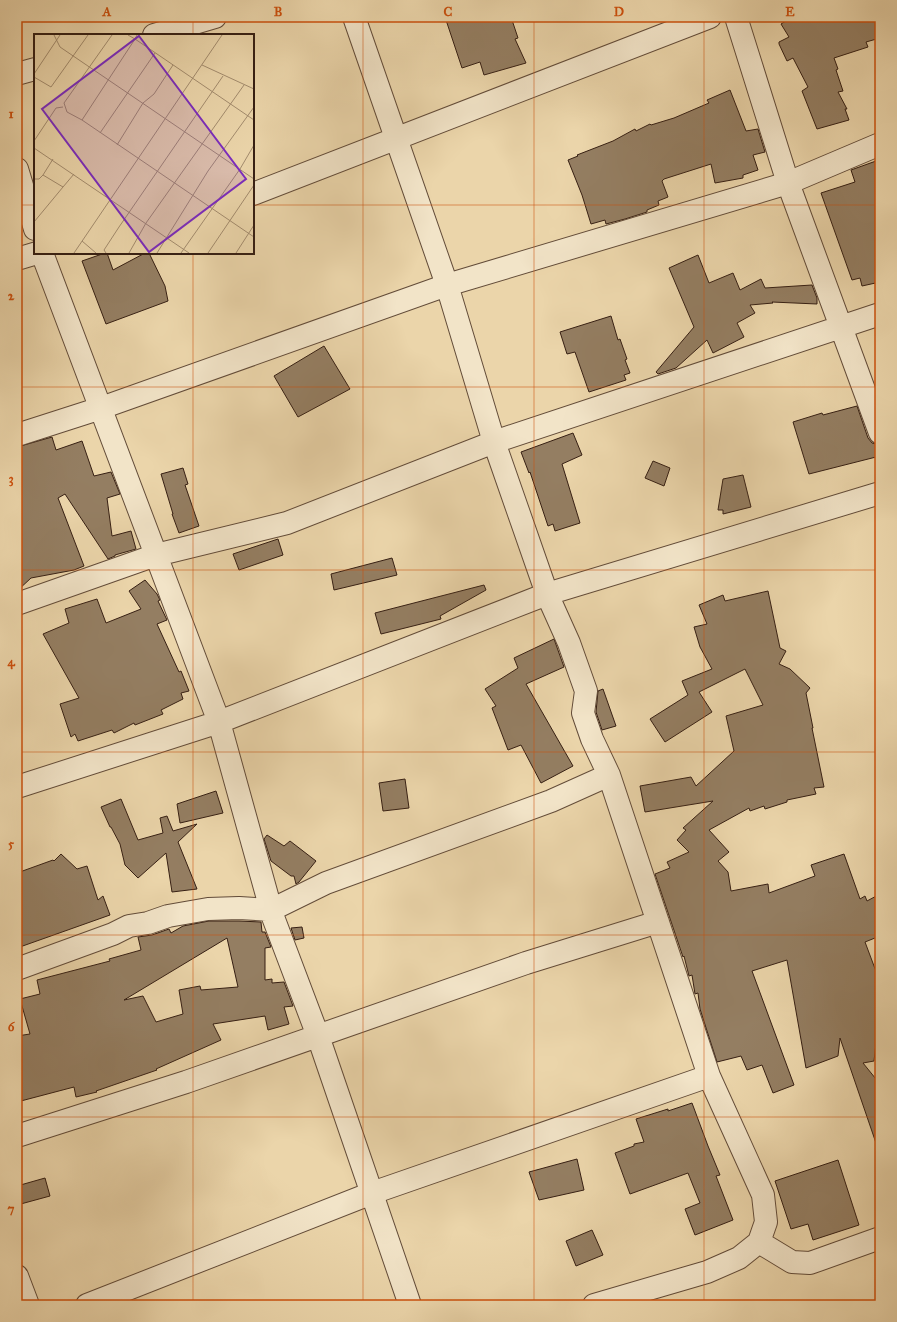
<svg xmlns="http://www.w3.org/2000/svg" width="897" height="1322" font-family="'IM FELL Great Primer',serif">
	<rect width="100%" height="100%" fill="#ebd5aa"/>
	<filter id="stains"><feTurbulence type="fractalNoise" baseFrequency=".005" numOctaves="4"/><feColorMatrix values="0 0 0 0 .2 0 0 0 0 .09 0 0 0 0 .02 0 0 0 .5 -.17"/></filter>
	<radialGradient id="worn" r=".72"><stop offset=".6" stop-color="#630" stop-opacity="0"/><stop offset="1" stop-color="#630" stop-opacity=".3"/></radialGradient>
	<!-- building -->
	<path fill="#947e62" stroke="#361f13" fill-rule="evenodd" d="M445 17H511L518 38 515 39 526 63 484 75 480 62 462 68Z
		M792 17H880V38L866 42 868 47 834 58 838 69 836 70 843 91 838 92 847 109H845L849 120 817 129 802 91 808 87 793 58 787 61 779 44V42L789 37 781 24Z
		M730 90 746 131 758 129 765 152 753 155 758 170 743 175V178L715 183 711 164 664 179 662 181 668 197 658 201 659 205 647 210V212L625 219 606 224 605 220 591 224 582 195 568 160 578 156 577 155 613 141 635 129 636 131 650 124 651 125 674 118 709 103 707 100Z
		M876 161 880 172V282L862 286 860 278 852 280 821 193 855 182 851 170Z
		M105 253H107L113 270 145 253H149L165 286 168 301 106 324 82 261Z
		M698 255 709 283 733 273 740 290 761 279 765 288 812 285 817 298V304L772 302 773 303 750 305 755 313 737 323 744 337 713 353 707 340 676 368 658 374 656 372 694 327 669 268Z
		M611 316 618 340 620 339 627 359 625 360 630 373 624 375 626 380 589 392 575 352 567 354 560 332Z
		M324 346 350 389 298 417 274 376Z
		M857 406 868 438 872 443 880 445V456L809 474 793 422 822 413 823 415Z
		M573 433 582 455 562 464 580 523 555 531 553 524 548 526 530 472 529 473 521 452Z
		M52 437 56 450 82 441 94 476 111 472 120 494 107 498 112 536 131 531 136 549 115 555V556L108 559 65 494 58 498 84 566 74 570 31 578 17 591V447Z
		M653 461 670 468 664 486 645 478Z
		M183 468 188 484 185 485 199 526 179 533 172 514H173L161 474Z
		M743 475 751 507 723 514V510H718L723 479Z
		M278 539 283 555 239 570 233 554Z
		M392 558 397 575 334 590 331 574Z
		M145 580 157 594 160 600 158 601 167 620 157 624 179 672 181 671 189 691 181 693 183 699 161 710 163 714 135 725 134 723 114 733 112 730 78 741 75 734 71 737 60 704 79 698 43 634 69 623 65 609 97 599 106 623 141 609 129 591Z
		M484 585 486 590 440 616 441 619 381 634 375 613Z
		M768 591 780 648 786 651 779 664 790 669 810 688 806 693 813 728H812L824 787 814 788 816 794 787 800V802L765 809 764 806 750 811 749 808 709 830 729 852 718 861 728 872 731 891 768 884 769 893 815 876 811 865 844 854 860 899 865 896 867 901 880 894V936L865 942 880 982V1008L874 1061 863 1063 880 1084V1146H877L840 1038 838 1056 806 1068 787 960 752 971 794 1085 773 1093 762 1065 747 1070 741 1056 717 1062 700 1009 698 993 695 994 692 975 689 976 684 956 683 957 655 874 670 868 667 862 689 852 677 840 686 830 683 828 713 801 645 812 640 786 691 777 696 786 734 751 726 716 763 705 745 669 699 692 712 712 665 742 650 719 688 695 682 681 712 669 700 647 694 627 707 624 699 605 723 595 725 601Z
		M554 639 564 667 526 684 573 766 541 783 521 745 508 750 492 708 496 706 485 689 518 668 514 658Z
		M603 689 616 726 602 730 596 712 598 691Z
		M405 779 409 808 383 811 379 783Z
		M216 791 223 813 180 823 177 804Z
		M121 799 138 840 163 833 160 818 167 816 173 831 197 824 178 842 197 889 172 892 166 853 138 878 125 865 120 844 111 827H110L101 807Z
		M267 835 284 846 290 841 316 861 299 882 296 884 294 876H291L271 861 264 839Z
		M61 854 77 869 87 866 98 900 103 896 110 915 17 948V873L53 860 54 861Z
		M209 921H239L261 922 262 932H265L271 947 265 948V980L272 979V983L284 982 293 1006 284 1007 289 1024 268 1030 265 1016 213 1024 221 1040 156 1069 157 1070 96 1091 97 1092 76 1097 74 1087 17 1102V1036L30 1034 20 999 40 994 37 980 110 961 109 959 141 950 138 937 152 935 169 929 171 933 183 926ZM227 938 238 987 201 990 200 986 179 990 183 1014 156 1022 143 996 124 1000Z
		M302 927 304 938 295 940 291 928Z
		M692 1103 708 1146 720 1175 716 1176 733 1220 695 1235 685 1209 700 1203 688 1173 630 1194 615 1153 634 1146V1144L644 1142 636 1119 668 1109V1111Z
		M577 1159 584 1190 539 1200 529 1172Z
		M838 1160 859 1225 813 1240 808 1224 791 1229 775 1181Z
		M45 1178 50 1196 17 1205V1186Z
		M592 1230 603 1255 576 1266 566 1241Z"/>
	<g fill="none" stroke-linecap="round" stroke-linejoin="round">
		<!-- minor casing -->
		<g stroke="#634c39" stroke-width="24">
			<path id="minor" d="M736 17 788 183 880 433
				M154 35 215 17
				M17 74 35 69
				M17 169 35 229
				M253 194 710 17
				M42 253 219 722 273 917 318 1036 410 1305
				M17 259 37 253
				M17 435 101 408 447 285 788 183 880 144
				M17 604 156 555 287 523 494 442 880 314
				M17 787 219 722 547 594 880 493
				M17 969 113 934 129 926 148 923 168 916 208 909 239 908 271 910 326 883 551 801 609 775
				M17 1136 186 1082 526 963 658 922
				M759 1242 792 1262 810 1263 880 1238
				M17 1276 28 1305
				M87 1305 372 1193 709 1076 609 775 592 739 583 713 586 691 569 643 547 594 494 442 447 285 354 17
				M594 1305 707 1272 739 1258 759 1242 766 1222 763 1195 709 1076"/>
		</g>
		<!-- minor -->
		<use href="#minor" stroke="#f2e4c8" stroke-width="22"/>
	</g>
	<!-- grid -->
	<path fill="none" stroke="#cd500d" stroke-width="1" stroke-opacity="0.55" d="M193 17V35M363 17V1305M534 17V1305M704 17V1305M17 205H35M253 205H880M193 253V1305M17 387H880M17 570H880M17 752H880M17 935H880M17 1117H880"/>
	<!-- overview -->
	<g transform="translate(34 34)">
		<rect width="220" height="220" fill="#ebd5aa"/>
		<path fill="none" stroke="#a38c6e" stroke-width="1" d="M20 1 26 13 220 145M94 1 101 5 48 86 220 203M103 1 101 5 220 86M168 31 220 55M0 40 26 1M0 43 17 53 54 1M48 86 33 78 30 69 78 1M66 99 121 19M0 107 22 74 29 73M83 111 109 69 120 60 139 31M0 114 155 219M9 141 19 125M0 145H5L9 141 29 153 40 140M0 188 29 153M48 207 62 219M40 219 188 1M72 219 70 216 85 193 189 42M95 219 112 189 210 51M123 219 174 137 220 73M147 219 206 135 220 111M174 219 220 151M202 219 220 191"/>
		<path fill="#7b2cbf" fill-opacity="0.15" stroke="#7b2cbf" stroke-width="2" d="M105 2 212 145 115 218 8 75Z"/>
		<rect width="220" height="220" fill="none" stroke="#361f13" stroke-width="2"/>
	</g>
	<!-- margin -->
	<rect width="897" height="1322" fill="none" stroke="#ebd5aa" stroke-width="44"/>
	<rect x="22" y="22" width="853" height="1278" fill="none" stroke="#cd500d" stroke-width="1.5"/>
	<g font-size="13" text-anchor="middle" font-weight="bold" fill="#cd500d">
		<text x="107" y="16">A</text>
		<text x="278" y="16">B</text>
		<text x="448" y="16">C</text>
		<text x="619" y="16">D</text>
		<text x="790" y="16">E</text>
		<text x="11" y="118">1</text>
		<text x="11" y="300">2</text>
		<text x="11" y="483">3</text>
		<text x="11" y="666">4</text>
		<text x="11" y="848">5</text>
		<text x="11" y="1031">6</text>
		<text x="11" y="1213">7</text>
	</g>
	<rect width="100%" height="100%" filter="url(#stains)"/>
	<rect width="100%" height="100%" fill="url(#worn)"/>
</svg>
